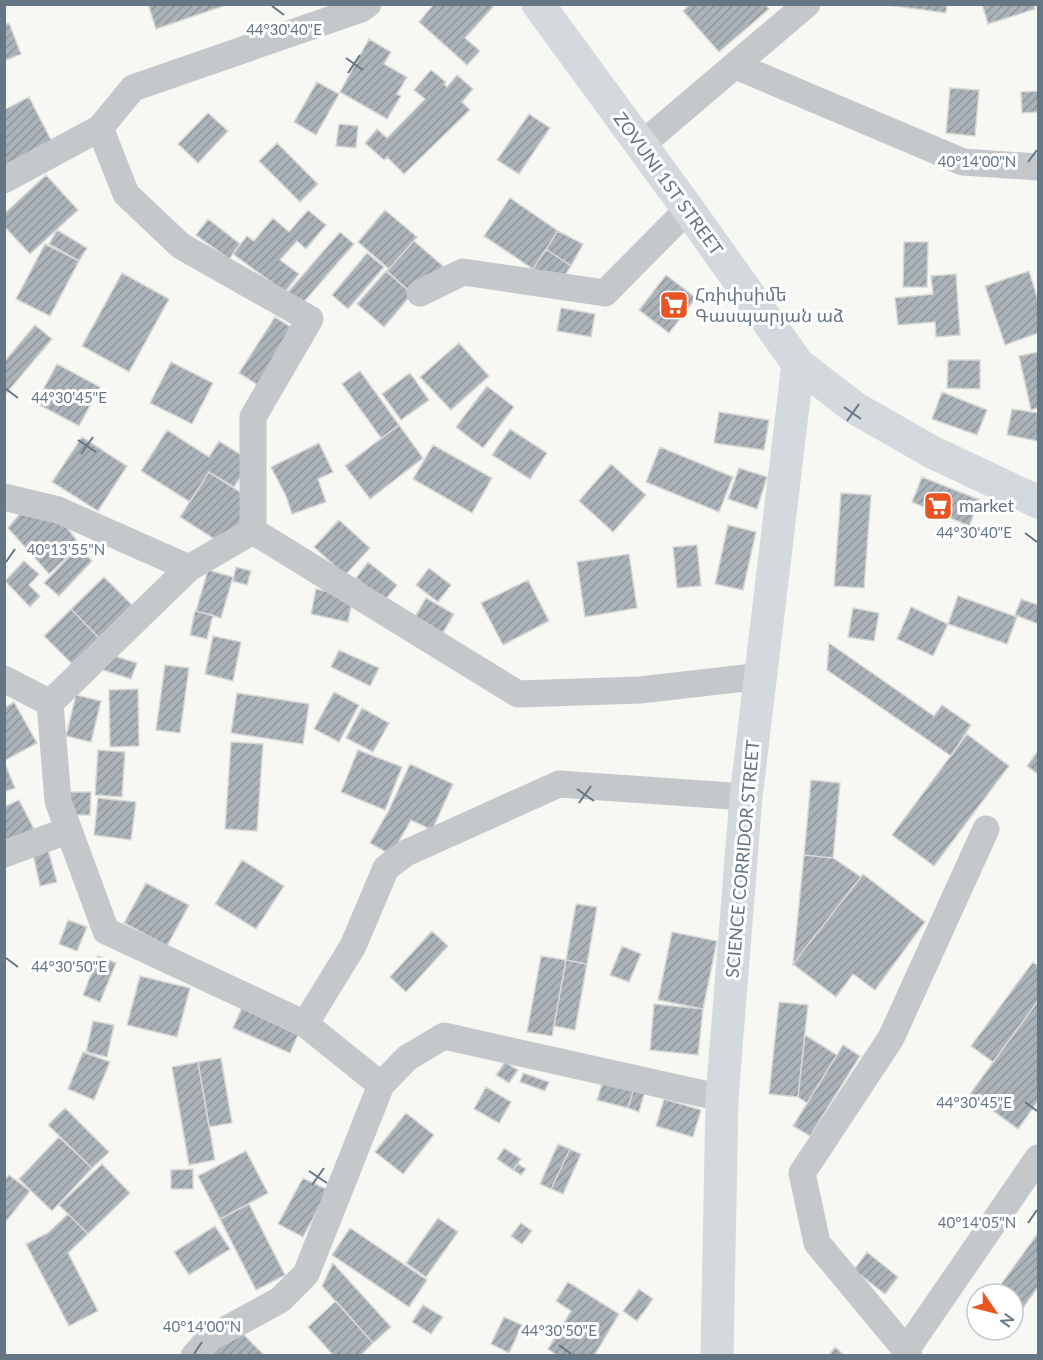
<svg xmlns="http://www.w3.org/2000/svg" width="1043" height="1360" font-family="Lato,'Noto Sans Armenian',sans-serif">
	<defs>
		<pattern id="building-hatch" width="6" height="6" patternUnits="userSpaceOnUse" patternTransform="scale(1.5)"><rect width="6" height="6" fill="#abb3b9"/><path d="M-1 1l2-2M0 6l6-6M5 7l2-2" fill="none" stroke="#8f969c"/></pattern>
	</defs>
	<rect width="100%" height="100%" fill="#f7f7f3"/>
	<!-- building -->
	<path fill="url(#building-hatch)" stroke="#d8d8d6" stroke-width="1.5" d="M148 4H229L156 29Z
		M434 4H491L493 7 465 38 480 51 467 65 419 22Z
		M690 4H765L769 9 719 52 683 11Z
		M880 4H947L946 13Z
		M982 4H1034L1035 9 988 24Z
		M9 23 21 54 4 61V25Z
		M369 39 391 52 384 64 407 77 397 94 401 96 387 119 340 92Z
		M431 70 446 82 444 84 447 87 457 75 473 89 462 102 470 110 404 174 387 157 384 160 365 143 377 129 387 138 425 99 414 90Z
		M317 82 339 94 316 135 294 122Z
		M950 88 979 90 975 136 946 133Z
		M1038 91V112L1022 113 1021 92Z
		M29 97 53 144 4 170V110Z
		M208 113 228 131 198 163 178 144Z
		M529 114 550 128 519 174 497 160Z
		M339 124 358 126 356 148 336 146Z
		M277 143 318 184 300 202 259 161Z
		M46 175 78 210 30 254 4 226V214Z
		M510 198 558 231 533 269 484 236Z
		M308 210 326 225 306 249 297 241 280 260 299 274 285 292 233 254 247 236 254 241 273 218 289 232Z
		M385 210 417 237 389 269 358 242Z
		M208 219 240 244 229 259 196 235Z
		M57 230 87 248 79 261 49 244Z
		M558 231 583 244 571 266 546 249Z
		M340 232 354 244 302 304 288 292Z
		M414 241 443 266 417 298 387 271Z
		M904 242H928L927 287H903Z
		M45 244 79 261 50 316 16 299Z
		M546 249 571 266 558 285 533 269Z
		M367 253 384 267 348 309 332 295Z
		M386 271 412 294 384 327 357 304Z
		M1029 271 1038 300V333L1005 345 985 286Z
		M122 273 169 299 129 372 82 346Z
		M956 274 960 335 936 337 935 322 898 325 895 298 933 294 931 276Z
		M666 275 696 298 669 333 639 310Z
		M561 308 595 314 591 337 557 331Z
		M275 317 297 331 261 387 239 373Z
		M35 325 52 339 4 396V362Z
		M459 343 489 376 451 410 420 377Z
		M1038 352V408L1031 410 1019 356Z
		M948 360H980V389L947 388Z
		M171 362 213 383 192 424 150 403Z
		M57 364 100 387 79 426 36 403Z
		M360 371 399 425 381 438 342 384Z
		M410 373 429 400 401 420 382 394Z
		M487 386 514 407 483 448 456 427Z
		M942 392 987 410 977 435 932 419Z
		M1012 409 1038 413V441L1007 435Z
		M719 412 769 420 764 450 714 443Z
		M399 425 423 458 370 499 345 466Z
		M510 429 547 453 530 479 492 455Z
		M167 430 209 457 219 441 251 461 234 487 209 472 190 502 141 471Z
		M82 437 127 466 98 511 52 482Z
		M319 443 333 472 318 479 326 502 292 514 286 496 271 467Z
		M433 445 492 478 472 513 413 479Z
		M660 447 733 477 719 512 646 482Z
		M611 464 646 495 613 532 579 501Z
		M739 468 767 477 757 509 728 499Z
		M209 472 254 501 225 546 180 517Z
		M922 477 980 500 969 526 912 502Z
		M841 493 871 495 864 588 834 586Z
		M24 509 57 514 80 545 49 574 8 528Z
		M339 520 370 548 345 575 314 547Z
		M728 525 756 532 743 590 715 584Z
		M697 545 701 586 677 588 673 547Z
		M78 547 92 561 59 596 44 583Z
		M629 554 637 608 585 617 577 562Z
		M24 561 39 574 29 585 40 596 30 607 5 581Z
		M368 562 397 585 385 600 356 578Z
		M236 567 251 571 247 585 233 581Z
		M429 568 451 585 438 602 416 585Z
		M208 570 233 577 221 618 196 611Z
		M104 577 132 605 99 638 71 609Z
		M528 580 549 621 503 645 481 603Z
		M316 589 353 597 348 622 311 614Z
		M958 596 1017 617 1007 644 948 624Z
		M426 598 454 614 441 636 413 620Z
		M1021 599 1038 605V624L1015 615Z
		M911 607 948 624 933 656 897 639Z
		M853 608 879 613 874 641 848 637Z
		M71 609 99 638 72 664 44 636Z
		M195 611 213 615 207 639 190 635Z
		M213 636 241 642 233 681 205 674Z
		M829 643 934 716 942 705 971 725 951 756 827 670Z
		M339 650 379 668 370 686 331 667Z
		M108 654 137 663 131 679 103 670Z
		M165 665 189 668 180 733 156 730Z
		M138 689 139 746 110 747 109 690Z
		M334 692 359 705 339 742 314 729Z
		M237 693 309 704 303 744 231 733Z
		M76 695 101 701 91 742 66 736Z
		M14 702 37 743 4 761V708Z
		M362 708 389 723 373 752 346 738Z
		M967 734 1009 766 934 866 892 835Z
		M231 742 263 744 257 831 225 829Z
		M98 750 125 752 122 797 95 795Z
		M358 750 402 767 385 810 341 792Z
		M1038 751V774L1027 766Z
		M4 761 15 788 4 792Z
		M410 764 453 784 432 830 411 820 391 855 370 843 389 810Z
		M811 780 840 783 833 858 804 855Z
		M69 792H91L90 815H69Z
		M98 798 136 802 131 840 94 835Z
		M19 800 35 831 4 846V807Z
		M48 850 57 882 40 886 33 854Z
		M804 855 833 858 861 877 793 964Z
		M242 860 284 886 256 929 215 904Z
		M863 874 925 922 875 990 853 974 836 997 793 964Z
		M146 883 189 905 167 946 124 923Z
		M576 904 597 907 587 964 566 960Z
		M68 920 87 927 77 951 59 944Z
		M432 931 448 946 406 992 390 977Z
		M672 932 717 941 703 1009 658 1000Z
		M622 946 641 954 629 982 610 975Z
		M98 956 116 963 100 1002 83 995Z
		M541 956 566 960 552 1036 527 1032Z
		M566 960 587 964 575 1030 554 1026Z
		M1033 962 1038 966V1001L993 1062 971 1046Z
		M140 976 190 988 177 1037 127 1025Z
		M1038 1001V1101L1018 1129 970 1094Z
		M779 1002 808 1005 798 1097 769 1094Z
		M244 1003 301 1028 290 1053 233 1028Z
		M654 1004 703 1009 698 1055 650 1050Z
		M93 1021 114 1025 107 1057 86 1052Z
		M805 1035 837 1055 807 1103 798 1097Z
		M843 1045 860 1056 810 1136 793 1126Z
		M83 1052 110 1062 94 1100 68 1089Z
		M221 1058 232 1123 209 1127 198 1062Z
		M198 1062 215 1160 189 1165 172 1067Z
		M505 1062 518 1070 509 1083 496 1075Z
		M523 1073 549 1082 545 1091 520 1082Z
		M604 1078 634 1088 628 1108 597 1100Z
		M486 1087 511 1102 499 1123 474 1109Z
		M634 1088 645 1091 639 1112 628 1108Z
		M664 1099 701 1110 693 1137 656 1126Z
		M65 1108 109 1152 92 1168 48 1125Z
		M406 1113 434 1135 403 1174 375 1152Z
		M59 1137 92 1168 52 1211 19 1179Z
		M558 1144 570 1149 551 1189 540 1184Z
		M504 1148 521 1159 513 1170 497 1159Z
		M570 1149 581 1154 563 1194 551 1189Z
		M246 1151 268 1193 220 1219 198 1176Z
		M102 1164 130 1193 88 1234 59 1205Z
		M518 1164 526 1169 521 1175 513 1170Z
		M193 1169V1189H171V1170Z
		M9 1175 30 1191 4 1224V1180Z
		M303 1178 328 1190 303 1237 278 1224Z
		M249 1204 285 1275 256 1290 220 1219Z
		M68 1214 88 1234 68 1253 98 1311 69 1326 26 1244 48 1233Z
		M438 1218 458 1232 426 1277 406 1263Z
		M521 1223 532 1231 522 1244 511 1236Z
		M215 1226 230 1249 189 1275 174 1252Z
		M350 1228 427 1280 409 1307 332 1255Z
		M1038 1233V1287L1013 1322V1294H994Z
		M867 1252 898 1277 885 1294 854 1270Z
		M333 1263 391 1327 373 1343 322 1286Z
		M568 1282 619 1314 594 1356H558L548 1349 571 1311 556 1301Z
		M639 1289 653 1299 637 1321 623 1311Z
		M336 1301 373 1343 360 1356H334L308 1327Z
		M423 1305 443 1317 431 1334 412 1322Z
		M504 1317 522 1325 509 1353 491 1344Z
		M237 1328 265 1356H209Z
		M835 1347 845 1356H828Z"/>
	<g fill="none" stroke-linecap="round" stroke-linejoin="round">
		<!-- minor -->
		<path stroke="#c4c8cb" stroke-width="27" d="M736 66 963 162 1038 167
			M100 128 126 194 181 246 310 319 253 417V531
			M640 146 807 4
			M4 180 100 128 133 88 361 9 368 4
			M420 293 463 272 605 293 688 209
			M4 497 58 510 189 568
			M4 679 50 703 58 801 106 931 305 1024 381 1085
			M50 703 189 568 253 531 518 694 640 690 762 676
			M4 854 69 830
			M305 1024 353 946 386 868 406 853 559 784 746 797
			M906 1350 1038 1158
			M194 1356 210 1338 280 1300 306 1274 381 1085 407 1058 444 1036 722 1098
			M909 1356 906 1350 817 1243 802 1173 891 1038 986 829"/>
		<!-- major -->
		<path stroke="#d4d9dd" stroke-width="33" d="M538 4 688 209 798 364 855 408 932 452 1038 502
			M717 1356 722 1098 746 797 798 364"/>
	</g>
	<!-- ticks -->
	<path fill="none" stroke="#657685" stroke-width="2" d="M272 6 284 15M346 58 363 70M348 73 360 55M1028 162 1037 150M6 389 18 398M844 407 861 419M847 421 859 404M78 440 96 452M81 454 93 437M1025 533 1037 542M6 562 15 549M577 789 594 801M579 803 591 786M6 958 18 967M1025 1102 1037 1111M309 1171 327 1183M312 1185 324 1168M1028 1223 1037 1210M559 1345 571 1354M194 1354 202 1342"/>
	<!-- icons -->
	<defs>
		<g id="supermarket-square" transform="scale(1.5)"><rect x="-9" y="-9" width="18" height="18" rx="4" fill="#e85522" stroke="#fff"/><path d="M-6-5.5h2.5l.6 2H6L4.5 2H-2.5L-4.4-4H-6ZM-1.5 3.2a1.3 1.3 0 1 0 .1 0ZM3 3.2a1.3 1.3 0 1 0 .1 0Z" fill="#fff"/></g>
	</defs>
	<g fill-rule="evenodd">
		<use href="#supermarket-square" x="674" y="305"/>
		<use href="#supermarket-square" x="938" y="506"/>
	</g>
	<g text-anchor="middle" stroke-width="6" stroke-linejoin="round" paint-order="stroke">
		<!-- street labels -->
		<g font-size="18" fill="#657685" stroke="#fff">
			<text transform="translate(668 184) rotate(54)" y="6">ZOVUNI 1ST STREET</text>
			<text transform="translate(743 859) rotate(-85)" y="6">SCIENCE CORRIDOR STREET</text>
		</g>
		<!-- poi labels -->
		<g font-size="18" fill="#657685" stroke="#fff" text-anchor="start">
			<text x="695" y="301">Հռիփսիմե<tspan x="695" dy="21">Գասպարյան աձ</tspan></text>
			<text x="959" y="512">market</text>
		</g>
	</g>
	<g font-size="15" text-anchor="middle" fill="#657685" stroke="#fff" stroke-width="6" stroke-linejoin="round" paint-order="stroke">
		<text x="284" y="35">44°30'40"E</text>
		<text x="977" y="167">40°14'00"N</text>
		<text x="69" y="403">44°30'45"E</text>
		<text x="974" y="538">44°30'40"E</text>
		<text x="66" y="555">40°13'55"N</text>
		<text x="69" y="972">44°30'50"E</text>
		<text x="974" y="1108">44°30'45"E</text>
		<text x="977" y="1228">40°14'05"N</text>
		<text x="202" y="1332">40°14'00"N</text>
		<text x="559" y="1336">44°30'50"E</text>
	</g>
	<!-- border -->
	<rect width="1043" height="1360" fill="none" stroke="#657685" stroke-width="12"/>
	<!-- north arrow -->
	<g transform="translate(995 1312) rotate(125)"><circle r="28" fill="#ffffff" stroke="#c1c8ce" stroke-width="1.5"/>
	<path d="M0-4.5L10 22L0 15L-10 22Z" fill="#e85522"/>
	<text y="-9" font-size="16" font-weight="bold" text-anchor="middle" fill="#657685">N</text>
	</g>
</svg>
